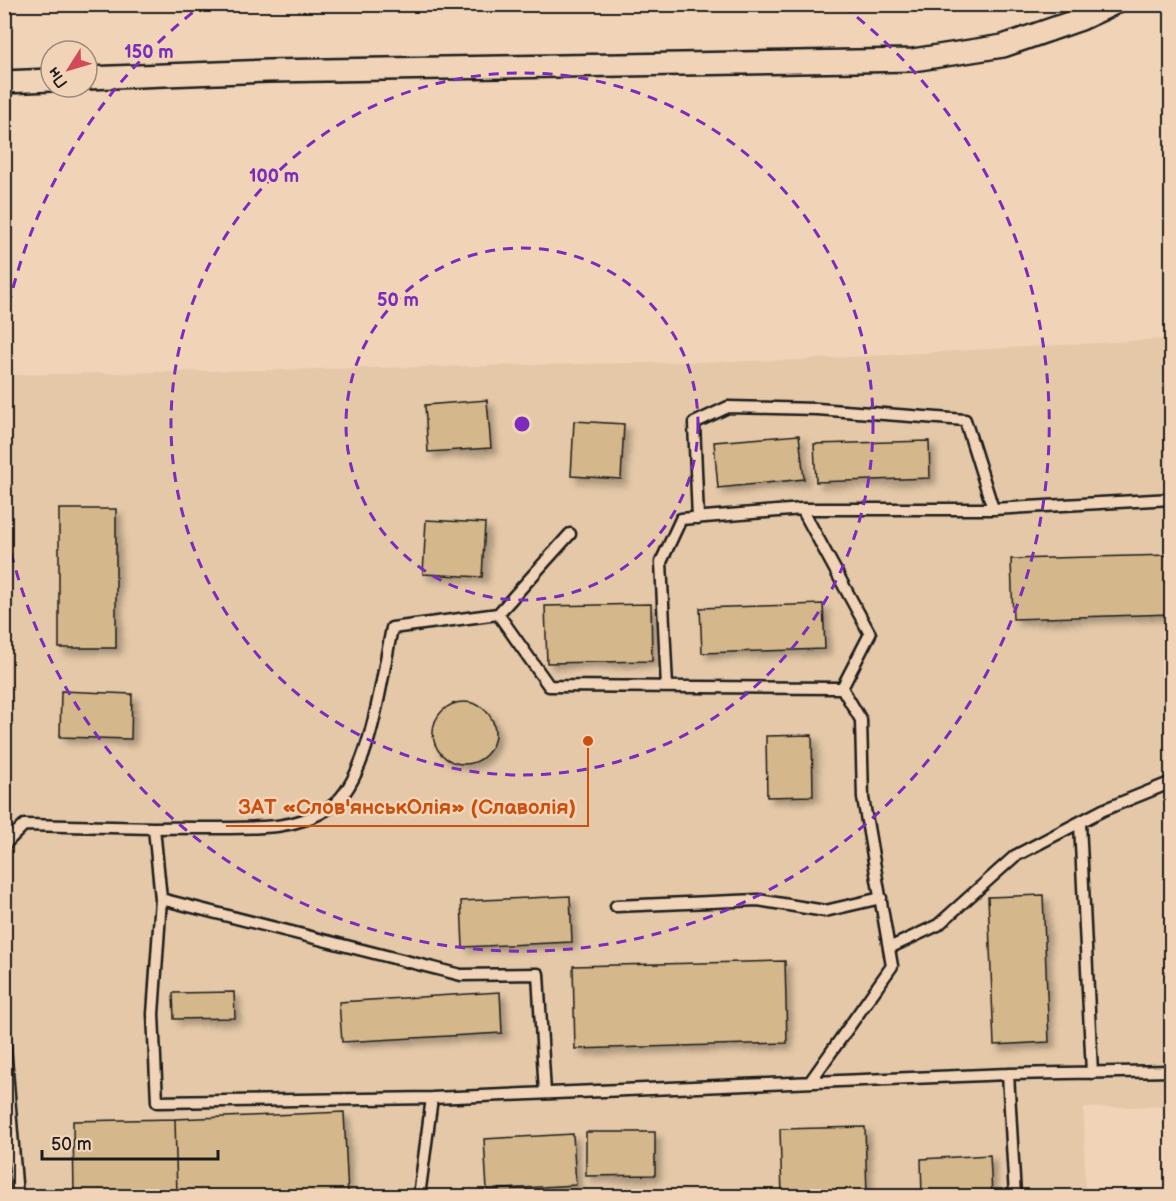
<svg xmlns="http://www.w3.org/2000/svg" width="1176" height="1201" font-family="'Balsamiq Sans',sans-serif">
	<defs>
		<filter id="shadow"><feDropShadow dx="5.5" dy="5.5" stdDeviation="3" flood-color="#0004"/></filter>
	</defs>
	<rect width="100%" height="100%" fill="#f1d4b8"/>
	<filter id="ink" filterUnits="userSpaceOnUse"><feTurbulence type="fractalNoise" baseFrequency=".0167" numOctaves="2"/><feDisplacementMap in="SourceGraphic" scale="12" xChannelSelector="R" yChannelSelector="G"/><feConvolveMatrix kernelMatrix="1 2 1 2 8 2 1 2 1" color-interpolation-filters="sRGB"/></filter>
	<g filter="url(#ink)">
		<!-- built -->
		<path fill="#e4c8a7" d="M1164 339 1171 342V1106L1084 1108 1085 1196H5L4 375 799 360Z"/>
		<!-- building -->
		<path fill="#d4b78a" stroke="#1c1c1c" stroke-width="1.5" filter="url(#shadow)" d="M487 400 491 448 428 452 425 405Z
			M574 421 624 424 621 479 571 476Z
			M799 435 804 479 718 488 714 442Z
			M929 441 930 478 816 482 814 444Z
			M59 509H116V648H59Z
			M426 520 485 523 482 577 423 574Z
			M1172 555V614L1013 619 1011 559Z
			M651 604 652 661 547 663 545 606Z
			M823 604 825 649 702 653 700 608Z
			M61 691 132 694 131 739 60 737Z
			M433 733a31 31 0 1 1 62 0a31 31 0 1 1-62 0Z
			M812 735 813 796 767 797 766 736Z
			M1043 895 1049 1042 994 1045 988 897Z
			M570 896 572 942 463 947 461 901Z
			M785 961 787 1043 575 1049 573 966Z
			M234 992 235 1018 174 1019 173 993Z
			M500 992 502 1033 342 1042 339 1002Z
			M344 1112 348 1196H177L175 1119Z
			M175 1119 177 1196H74L73 1121Z
			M865 1127 867 1196H782L780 1129Z
			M586 1132H655V1175L586 1176Z
			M573 1134 576 1185 487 1190 484 1139Z
			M990 1155 992 1196H922L921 1159Z"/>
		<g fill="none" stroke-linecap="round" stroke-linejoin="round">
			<!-- service casing -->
			<g stroke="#1c1c1c" stroke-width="15">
				<path id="service" d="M993 509 1172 499
					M698 518 694 423 728 407 817 409 965 420 993 509H802
					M498 614 570 534
					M1080 823 1092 1073
					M4 845 24 825 154 828
					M161 899 154 828C194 827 236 830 277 826 295 824 317 817 332 806 371 776 382 675 392 628L498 614 549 686 842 688 870 634 802 509 681 519 661 562 667 687
					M616 906 758 900 825 911 881 898
					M889 948 938 925 1015 856 1103 810 1172 782
					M4 1033 17 1196
					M1008 1074 1015 1196
					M810 1082 892 966 863 798 861 720 842 688
					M545 1093 538 974 461 975 161 899 153 1014 157 1102 432 1098 1008 1074 1172 1071
					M419 1196 432 1098"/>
			</g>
			<!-- minor casing -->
			<g stroke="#1c1c1c" stroke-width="26">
				<path id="minor" d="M87 78 268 71 913 60 1003 46 1081 19 1113 4
					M4 82 51 80"/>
			</g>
			<!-- service -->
			<use href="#service" stroke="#f1d4b8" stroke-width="10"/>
			<!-- minor -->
			<use href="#minor" stroke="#f1d4b8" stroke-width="21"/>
		</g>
	</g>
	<!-- distance rings -->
	<g fill="none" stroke="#7b2cbf" stroke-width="3" stroke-dasharray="10 8">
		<circle cx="522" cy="424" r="176"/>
		<circle cx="522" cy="424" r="351"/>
		<path d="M5 323A527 527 0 0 1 201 6M843 6A527 527 0 1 1 5 525"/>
	</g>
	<circle cx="522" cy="424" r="9" fill="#7b2cbf" stroke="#f1d4b8" stroke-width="3"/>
	<g font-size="18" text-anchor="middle" font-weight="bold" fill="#7b2cbf" stroke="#f1d4b8" stroke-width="5" stroke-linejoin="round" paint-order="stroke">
		<text x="149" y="58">150 m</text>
		<text x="274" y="182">100 m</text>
		<text x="398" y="306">50 m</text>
	</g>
	<!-- callouts -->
	<path fill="none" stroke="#c9500e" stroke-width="2" d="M588 741L588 826H226"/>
	<circle fill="#c9500e" stroke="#f1d4b8" stroke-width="2" cx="588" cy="741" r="6"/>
	<g font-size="21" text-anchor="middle" font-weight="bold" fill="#c9500e" stroke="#f1d4b8" stroke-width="5" stroke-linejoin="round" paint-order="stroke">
		<text x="407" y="814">ЗАТ «Слов'янськОлія» (Славолія)</text>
	</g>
	<!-- margin -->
	<rect width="1176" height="1201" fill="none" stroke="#f1d4b8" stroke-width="24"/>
	<rect x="12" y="12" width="1152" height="1177" fill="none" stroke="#1c1c1c" stroke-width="2" filter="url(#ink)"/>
	<!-- north arrow -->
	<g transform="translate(69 69) rotate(233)"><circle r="28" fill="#f1d4b8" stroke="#9c8a7a" stroke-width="1.5"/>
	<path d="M0-4.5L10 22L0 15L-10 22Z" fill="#d1495b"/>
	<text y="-9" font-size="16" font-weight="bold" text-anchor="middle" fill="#1c1c1c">Пн</text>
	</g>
	<!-- scale -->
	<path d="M42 1150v9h176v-9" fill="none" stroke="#1c1c1c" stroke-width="3"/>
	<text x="51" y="1150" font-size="18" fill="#1c1c1c" stroke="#f1d4b8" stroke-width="4.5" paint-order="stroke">50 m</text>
</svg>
